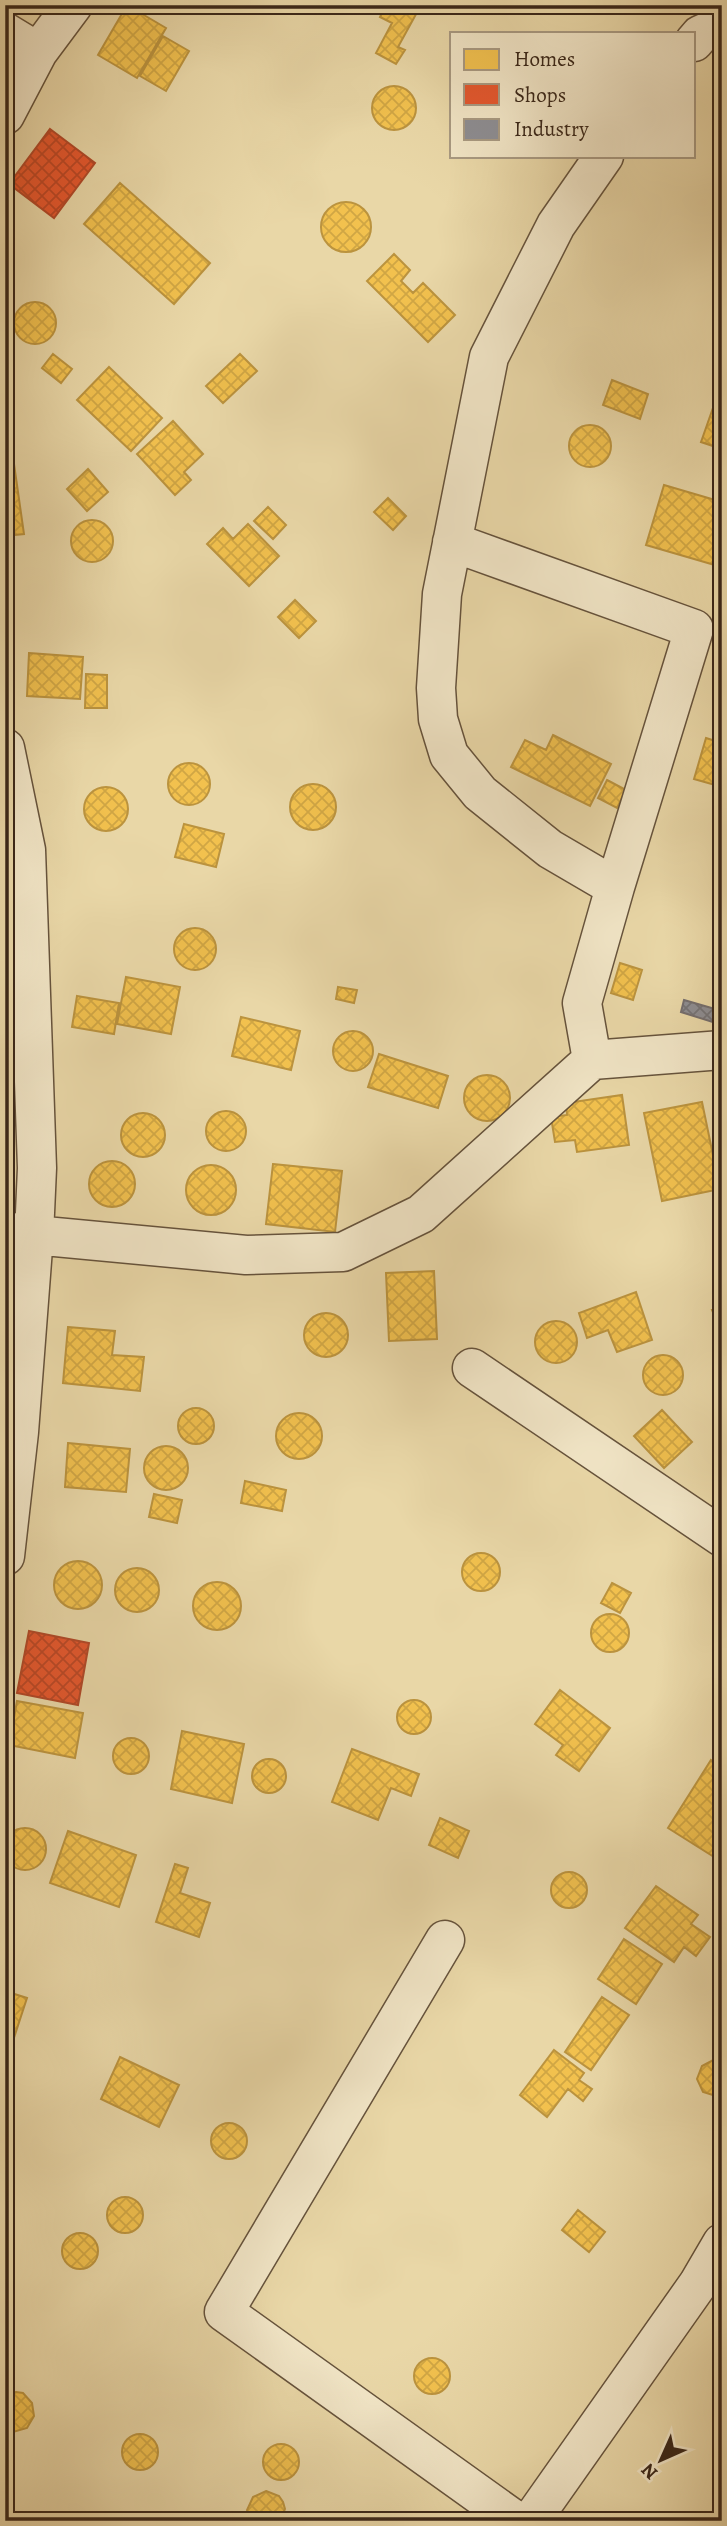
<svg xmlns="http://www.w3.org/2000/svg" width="727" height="2526" font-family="Alegreya,serif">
	<defs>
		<pattern id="homes-cross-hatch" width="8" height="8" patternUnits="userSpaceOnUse" patternTransform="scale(1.75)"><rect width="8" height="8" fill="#f2c14e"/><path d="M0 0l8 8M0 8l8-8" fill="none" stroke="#d0a644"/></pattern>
		<pattern id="shops-cross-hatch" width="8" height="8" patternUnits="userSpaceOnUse" patternTransform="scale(1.75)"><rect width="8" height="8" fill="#e4572e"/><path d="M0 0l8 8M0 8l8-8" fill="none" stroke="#ba4826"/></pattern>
		<pattern id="industry-cross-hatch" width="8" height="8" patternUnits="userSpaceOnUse" patternTransform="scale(1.75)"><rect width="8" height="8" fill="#8d8d92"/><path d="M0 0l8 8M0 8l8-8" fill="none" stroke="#747376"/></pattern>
	</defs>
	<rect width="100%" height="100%" fill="#e9d7a7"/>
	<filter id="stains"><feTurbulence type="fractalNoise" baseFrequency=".00286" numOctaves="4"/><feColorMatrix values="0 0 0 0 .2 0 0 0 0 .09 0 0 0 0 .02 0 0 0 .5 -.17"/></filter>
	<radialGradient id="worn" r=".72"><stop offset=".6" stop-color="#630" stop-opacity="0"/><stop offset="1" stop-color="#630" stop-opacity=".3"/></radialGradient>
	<!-- homes -->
	<path fill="url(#homes-cross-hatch)" stroke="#bb933e" stroke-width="2" d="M127 5 166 28 137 78 98 55Z
		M386 5 420 7 398 47 405 50 396 64 376 53 392 23 380 17Z
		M163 36 189 51 166 91 140 76Z
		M372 108a22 22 0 1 1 44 0a22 22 0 1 1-44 0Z
		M120 183 210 263 174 304 84 224Z
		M321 227a25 25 0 1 1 50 0a25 25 0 1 1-50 0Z
		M394 254 410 270 401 281 413 293 423 283 455 315 428 342 367 281Z
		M14 323a21 21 0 1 1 42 0a21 21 0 1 1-42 0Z
		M53 354 72 369 61 383 42 368Z
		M240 354 257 371 223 403 206 386Z
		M109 367 162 418 131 451 77 400Z
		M612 380 648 394 640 419 603 405Z
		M714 405 722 408V449L701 442Z
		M173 421 203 454 184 472 191 480 175 495 137 454Z
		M569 446a21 21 0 1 1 42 0a21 21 0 1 1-42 0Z
		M12 450 24 534 5 536V451Z
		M88 469 108 492 87 511 67 489Z
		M664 485 722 502V553L718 566 646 545Z
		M388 498 406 516 393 530 374 512Z
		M268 507 286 525 273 539 254 521Z
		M71 541a21 21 0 1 1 42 0a21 21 0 1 1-42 0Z
		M248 524 279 556 249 586 207 544 223 528 233 539Z
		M295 600 316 621 299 638 278 617Z
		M29 653 83 657 80 699 27 696Z
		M86 674 107 675V708H85Z
		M553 735 611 764 590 806 511 767 525 740 546 750Z
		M706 738 722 743V787L694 779Z
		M168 784a21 21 0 1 1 42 0a21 21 0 1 1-42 0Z
		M607 780 626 790 617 808 598 798Z
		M290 807a23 23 0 1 1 46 0a23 23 0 1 1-46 0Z
		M84 809a22 22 0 1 1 44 0a22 22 0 1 1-44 0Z
		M184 824 224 834 216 867 175 857Z
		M174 949a21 21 0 1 1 42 0a21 21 0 1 1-42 0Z
		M620 963 642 970 633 1000 611 993Z
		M126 977 180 987 171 1034 117 1024Z
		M338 987 357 990 354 1003 336 999Z
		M77 996 119 1003 114 1034 72 1027Z
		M241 1017 300 1031 291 1070 232 1056Z
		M333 1051a20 20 0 1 1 40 0a20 20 0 1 1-40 0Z
		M379 1054 448 1076 438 1108 368 1087Z
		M464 1098a23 23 0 1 1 46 0a23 23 0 1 1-46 0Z
		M622 1095 629 1145 577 1152 575 1140 555 1142 551 1117 567 1115 566 1103Z
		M702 1102 720 1189 662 1201 644 1113Z
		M206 1131a20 20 0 1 1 40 0a20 20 0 1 1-40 0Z
		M121 1135a22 22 0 1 1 44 0a22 22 0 1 1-44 0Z
		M89 1184a23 23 0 1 1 46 0a23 23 0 1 1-46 0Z
		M273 1164 342 1171 335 1232 266 1224Z
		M186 1190a25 25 0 1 1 50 0a25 25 0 1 1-50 0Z
		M434 1271 437 1339 389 1341 386 1273Z
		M636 1292 652 1340 617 1352 608 1330 587 1338 579 1313Z
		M722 1307V1334L712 1310Z
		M304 1335a22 22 0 1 1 44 0a22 22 0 1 1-44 0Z
		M535 1342a21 21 0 1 1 42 0a21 21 0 1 1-42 0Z
		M68 1327 115 1331 112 1355 144 1357 140 1391 63 1383Z
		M643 1375a20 20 0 1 1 40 0a20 20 0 1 1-40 0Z
		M178 1426a18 18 0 1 1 36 0a18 18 0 1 1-36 0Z
		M662 1410 692 1442 664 1468 634 1436Z
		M276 1436a23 23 0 1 1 46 0a23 23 0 1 1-46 0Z
		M68 1443 130 1449 126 1492 65 1487Z
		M144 1468a22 22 0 1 1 44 0a22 22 0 1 1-44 0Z
		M245 1481 286 1490 282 1511 241 1503Z
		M154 1494 182 1500 177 1523 149 1517Z
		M462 1572a19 19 0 1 1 38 0a19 19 0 1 1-38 0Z
		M54 1585a24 24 0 1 1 48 0a24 24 0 1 1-48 0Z
		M115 1590a22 22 0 1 1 44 0a22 22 0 1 1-44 0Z
		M193 1606a24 24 0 1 1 48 0a24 24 0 1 1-48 0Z
		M612 1583 631 1593 620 1613 601 1603Z
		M591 1633a19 19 0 1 1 38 0a19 19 0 1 1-38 0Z
		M560 1690 610 1728 579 1771 556 1755 563 1745 535 1724Z
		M397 1717a17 17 0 1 1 34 0a17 17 0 1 1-34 0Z
		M17 1701 83 1713 75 1758 9 1745Z
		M182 1731 244 1744 232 1803 171 1789Z
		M113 1756a18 18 0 1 1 36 0a18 18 0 1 1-36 0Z
		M352 1749 419 1774 411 1796 391 1788 378 1820 332 1802Z
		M252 1776a17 17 0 1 1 34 0a17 17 0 1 1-34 0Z
		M711 1760 722 1767V1862L668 1828Z
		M440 1818 469 1831 458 1858 429 1845Z
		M4 1849a21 21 0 1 1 42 0a21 21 0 1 1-42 0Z
		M68 1831 136 1855 119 1907 50 1883Z
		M175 1864 188 1868 180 1893 210 1903 199 1937 156 1922Z
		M551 1890a18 18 0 1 1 36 0a18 18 0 1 1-36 0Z
		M656 1886 698 1915 691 1924 710 1937 696 1956 684 1947 674 1962 625 1928Z
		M624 1939 662 1964 636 2004 598 1979Z
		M5 1991 27 1998 10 2050 5 2049Z
		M602 1997 629 2015 591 2070 565 2052Z
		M554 2050 584 2073 579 2080 592 2089 583 2101 568 2089 547 2117 520 2095Z
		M120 2057 179 2085 159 2127 101 2099Z
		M715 2059 722 2061V2096H716L703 2092 697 2079 702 2066Z
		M211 2141a18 18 0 1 1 36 0a18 18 0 1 1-36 0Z
		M107 2215a18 18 0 1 1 36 0a18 18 0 1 1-36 0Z
		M578 2210 605 2232 589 2252 562 2230Z
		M62 2251a18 18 0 1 1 36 0a18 18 0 1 1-36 0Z
		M414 2376a18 18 0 1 1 36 0a18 18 0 1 1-36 0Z
		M16 2392 23 2393 32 2403 34 2416 27 2428 13 2432 5 2429V2394Z
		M122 2452a18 18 0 1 1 36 0a18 18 0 1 1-36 0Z
		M263 2462a18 18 0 1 1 36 0a18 18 0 1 1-36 0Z
		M266 2491 279 2496 283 2502 285 2509 280 2521H252L249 2517 247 2510 253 2497Z"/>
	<!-- shops -->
	<path fill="url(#shops-cross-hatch)" stroke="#b14928" stroke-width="2" d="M50 129 95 163 54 218 9 184Z
		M29 1631 89 1643 78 1705 17 1693Z"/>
	<!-- industry -->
	<path fill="url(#industry-cross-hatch)" stroke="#746e6e" stroke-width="2" d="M684 1000 722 1011V1025L681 1012Z"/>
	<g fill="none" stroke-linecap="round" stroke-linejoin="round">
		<!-- minor casing -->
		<g stroke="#66533c" stroke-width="41">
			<path id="minor" d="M5 32 38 52
				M694 42 700 35 722 25
				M5 115 38 52 73 5
				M452 542 694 629 615 887
				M5 748 26 850 37 1168 34 1235 19 1432 5 1556
				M592 1060 582 1003 615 887 550 849 480 793 449 755 438 719 436 688 442 594 489 357 556 225 604 156
				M5 1231 34 1235 246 1255 343 1252 421 1214 592 1060 722 1050
				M472 1368 722 1537
				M445 1940 224 2312 516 2521
				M531 2521 698 2284 722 2243"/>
		</g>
		<!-- minor -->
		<use href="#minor" stroke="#f1e5c6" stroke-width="38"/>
	</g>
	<!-- margin -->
	<rect width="727" height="2526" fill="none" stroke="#e9d7a7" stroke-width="28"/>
	<rect x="7" y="7" width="713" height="2512" fill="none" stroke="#3a2719" stroke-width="3.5"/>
	<rect x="14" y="14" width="699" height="2498" fill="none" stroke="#3a2719" stroke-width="2"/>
	<!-- legend -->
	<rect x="450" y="32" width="245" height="126" fill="#f1e5c6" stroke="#a89981" stroke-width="2"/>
	<rect x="464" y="49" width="35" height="21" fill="#f2c14e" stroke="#a89981" stroke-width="2"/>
	<text x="514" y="66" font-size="21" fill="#3a2719">Homes</text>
	<rect x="464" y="84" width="35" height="21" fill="#e4572e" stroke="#a89981" stroke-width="2"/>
	<text x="514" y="102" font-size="21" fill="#3a2719">Shops</text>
	<rect x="464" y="119" width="35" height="21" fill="#8d8d92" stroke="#a89981" stroke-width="2"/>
	<text x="514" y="136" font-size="21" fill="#3a2719">Industry</text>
	<!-- north arrow -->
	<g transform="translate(661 2460) rotate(225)" stroke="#f1e5c6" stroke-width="5" paint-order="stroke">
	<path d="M0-5L12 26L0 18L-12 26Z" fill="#3a2719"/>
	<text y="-10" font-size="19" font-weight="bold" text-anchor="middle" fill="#3a2719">N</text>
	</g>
	<rect width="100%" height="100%" filter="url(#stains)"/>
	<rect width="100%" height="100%" fill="url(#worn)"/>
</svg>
